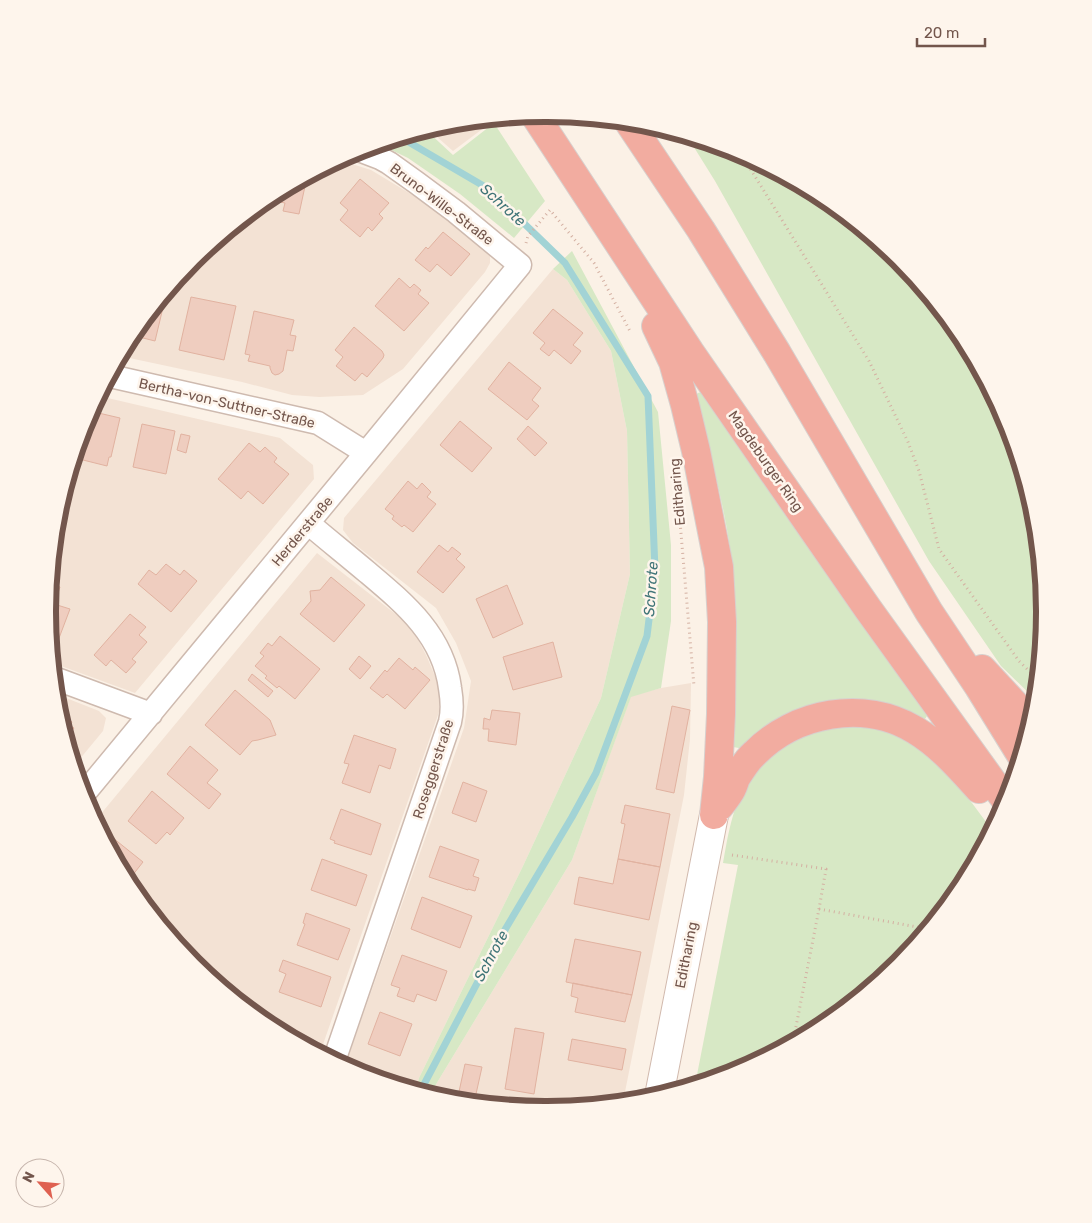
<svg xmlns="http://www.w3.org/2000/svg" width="1092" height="1223" font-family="Rubik,sans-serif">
	<rect width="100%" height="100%" fill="#fbf1e6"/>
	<!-- residential -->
	<path fill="#f3e2d4" d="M492 118 493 121 453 151 428 129 449 123Z
		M339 160 371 170 434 208 490 251V263L485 272 403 369 363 395 319 397 292 395 242 382 120 356 132 334 194 259 269 197Z
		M553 269 567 280 611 351 627 431 630 574 601 698 523 866 419 1078 416 1090 355 1072 345 1066 464 728 471 681 456 643 436 608 353 543 343 530 344 518Z
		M99 396 280 438 313 465 314 479 135 693 53 663 48 611 57 514 86 420Z
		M317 553 411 626 427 657 439 686V712L320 1053 269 1026 193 964 131 888 95 821Z
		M691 683 690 739 684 795 623 1102 546 1110 448 1100 435 1096V1086L572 860 631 696 661 688Z
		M56 694 99 711 106 718 103 731 74 766 57 708Z"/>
	<!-- green -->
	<path fill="#d7e8c5" d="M494 123 545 201 514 238 460 194 408 158 379 144 426 130 453 155Z
		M687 136 737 151 823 197 899 259 961 335 1007 421 1035 515 1044 612 1036 700 1001 666 929 561 715 181Z
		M572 251 658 412 671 545V621L661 688 631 697 572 860 435 1086V1096L416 1090 419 1078 523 866 601 698 630 574 627 431 611 351 567 280 553 269Z
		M702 392 757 473 927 716 925 719 922 720 895 707 746 747 739 748 733 747C734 693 737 640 734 586 730 522 711 458 695 396L698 393Z
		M852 725 883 729 919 747 939 764 972 803 992 830 960 889 898 964 823 1026 737 1072 695 1085 738 865 723 863C727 841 730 820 739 799 753 765 786 740 821 729 831 726 842 726 852 725Z"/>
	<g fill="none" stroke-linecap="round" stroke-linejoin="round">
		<!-- stream -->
		<path stroke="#a2d3d5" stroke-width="7" d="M400 137 482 185 502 202 565 263 648 396 655 570 647 636 596 773 572 817 506 928 420 1092"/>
	</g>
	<!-- building -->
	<path fill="#efcdbf" stroke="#e1b2a0" d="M307 177 299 214 283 211 285 203 270 200V196Z
		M360 179 389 203 379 214 383 218 372 231 368 227 360 237 340 220 348 210 340 203Z
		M443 232 470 254 451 276 437 264 430 272 415 260 426 247 428 249Z
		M399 278 410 288 414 284 421 290 418 294 429 303 404 331 375 306Z
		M164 295H166L155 341 131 335Z
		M191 297 236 306 224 360 179 350Z
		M553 309 583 333 573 345 581 351 571 364 554 350 549 356 540 349 545 343 533 333Z
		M254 311 294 320 290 335 296 336 293 351 287 350 283 371 279 374 275 375 272 373 270 368V366L248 361 250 355 245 354Z
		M354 327 382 351 384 355 383 358 367 377 362 373 355 381 336 366 343 357 335 350Z
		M509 362 541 388 532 400 539 406 527 420 488 389Z
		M90 411 120 418 111 457H109L107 466 75 458 86 420Z
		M460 421 492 448 472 472 440 445Z
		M142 424 175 431 166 474 133 467Z
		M528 426 547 443 535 456 517 439Z
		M181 434 190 436 186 453 177 450Z
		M249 443 260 452 265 447 277 458 274 462 289 474 263 504 248 491 241 499 218 479Z
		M408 481 417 489 422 483 431 492 427 497 436 504 413 532 404 525 402 527 392 519 394 516 385 509Z
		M439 545 448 552 452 547 461 554 456 559 465 567 443 593 417 572Z
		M166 564 180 575 184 570 197 581 171 612 138 584 149 570 156 575Z
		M331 577 365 605 334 642 300 614 311 601 310 591 320 590Z
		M50 583 60 587 54 604 70 609 56 646 51 644 48 611Z
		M507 585 523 624 493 638 476 599Z
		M130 614 146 627 139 635 147 642 132 659 136 662 126 673 111 660 106 666 94 655Z
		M280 636 320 669 295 699 279 686 277 688 265 678 267 676 255 666 264 656 260 653 268 643 272 646Z
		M553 642 562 677 513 690 503 657Z
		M359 656 371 666 360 679 349 669Z
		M399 658 413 670 415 667 430 680 405 709 387 694 383 698 370 688 385 670 387 672Z
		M252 674 273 691 268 697 248 680Z
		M235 690 270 720 276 735 258 740 252 741 240 755 205 725Z
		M672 706 690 710 674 793 656 789Z
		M57 709 72 722 70 725 74 728 66 738Z
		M492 710 520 713 516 745 488 741 489 729H483L484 718 490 720Z
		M354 735 396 749 390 769 379 765 370 793 342 783 349 764 344 763Z
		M190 746 218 770 207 783 221 794 209 809 167 774Z
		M463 782 487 791 476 822 452 813Z
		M152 791 184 818 170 835 167 832 156 844 128 821Z
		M625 805 670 814 660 867 618 859 625 824 621 823Z
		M341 809 381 824 371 855 334 843 335 841 330 839Z
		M113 838 143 862 128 881 135 887 133 890 131 888 108 845Z
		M440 846 479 860 473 876 479 878 475 891 468 889V890L429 877Z
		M322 859 367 875 356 906 311 890Z
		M618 859 660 867 649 920 574 904 579 877 613 884Z
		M422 897 472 916 460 948 411 929Z
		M306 913 350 929 338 960 297 945 305 924 303 923Z
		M575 939 641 952 632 995 566 982Z
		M402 955 447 971 436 1001 417 994 414 1002 397 996 400 988 391 985Z
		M283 960 331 977 321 1007 279 992 286 974 279 971Z
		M573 983 632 995 625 1022 575 1012 578 998 571 996Z
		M380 1012 412 1024 400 1056 368 1044Z
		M515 1028 544 1033 534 1094 505 1089Z
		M572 1039 626 1049 622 1070 568 1060Z
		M465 1064 482 1067 474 1103 457 1101Z
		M557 1099 592 1105 556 1109Z"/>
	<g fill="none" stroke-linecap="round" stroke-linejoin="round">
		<!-- street casing -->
		<g stroke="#cebaaf" stroke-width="25">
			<path id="street" d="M110 376 318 423 366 453
				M308 523C328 540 348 556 367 572 405 604 443 635 450 688 452 700 453 710 450 722L334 1061
				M54 678 151 714
				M83 795 366 453 520 265 456 212 417 183 389 163 380 158 359 150"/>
		</g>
		<!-- secondary casing -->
		<g stroke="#d1b9ad" stroke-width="30">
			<path id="secondary" d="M659 1096 714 815"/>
		</g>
		<!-- highway casing -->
		<g stroke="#d8d0cd" stroke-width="30">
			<path id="highway" d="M534 114 690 352 868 609 1007 802
				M628 121 701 230 777 353 929 612 979 687 1021 755
				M656 326 673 362 685 405 696 451 719 567 722 622 721 714 718 777 714 815
				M982 669 1020 710 1031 721
				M719 807C723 802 727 797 730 792 733 788 734 783 736 778 741 770 747 760 754 754 795 712 864 699 915 730 940 745 960 768 979 789"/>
		</g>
		<!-- path -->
		<path stroke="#d4b0a2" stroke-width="3" stroke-dasharray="1 4" stroke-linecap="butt" d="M740 152 869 361 908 442 919 471 939 549 1019 661 1038 680
			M526 243 528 236 550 210 594 263 631 333
			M678 498 694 686
			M732 855 826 869 819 909 793 1042
			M819 909 928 929"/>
		<!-- street -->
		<use href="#street" stroke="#fff" stroke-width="22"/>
		<!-- secondary -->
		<use href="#secondary" stroke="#fff" stroke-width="28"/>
		<!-- highway -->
		<use href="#highway" stroke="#f2aca0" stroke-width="28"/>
	</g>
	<g text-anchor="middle" stroke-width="5" stroke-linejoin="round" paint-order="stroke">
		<!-- street labels -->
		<g font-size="14" fill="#73564c" stroke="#fef5ec">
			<text transform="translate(442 204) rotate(37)" y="5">Bruno-Wille-Straße</text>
			<text transform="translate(227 403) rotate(13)" y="5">Bertha-von-Suttner-Straße</text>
			<text transform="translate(766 461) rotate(55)" y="5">Magdeburger Ring</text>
			<text transform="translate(677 492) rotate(-95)" y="5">Editharing</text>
			<text transform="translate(302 531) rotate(-50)" y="5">Herderstraße</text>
			<text transform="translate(433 769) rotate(-72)" y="5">Roseggerstraße</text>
			<text transform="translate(686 955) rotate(-79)" y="5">Editharing</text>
		</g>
		<!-- water labels -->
		<g font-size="15" font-style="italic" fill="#407578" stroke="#fef5ec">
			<text transform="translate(503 205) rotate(42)" y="5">Schrote</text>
			<text transform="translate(651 589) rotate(-86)" y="5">Schrote</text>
			<text transform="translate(491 956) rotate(-62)" y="5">Schrote</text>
		</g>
	</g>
	<!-- crop -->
	<path d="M0 0H1092V1223H0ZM545 122H547A489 489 0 0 1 1036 611V612A489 489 0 0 1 547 1101H545A489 489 0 0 1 56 612V611A489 489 0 0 1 545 122Z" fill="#fef5ec" fill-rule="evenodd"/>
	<path fill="none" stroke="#73564c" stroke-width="6" d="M545 122H547A489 489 0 0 1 1036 611V612A489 489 0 0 1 547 1101H545A489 489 0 0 1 56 612V611A489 489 0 0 1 545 122Z"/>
	<!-- north arrow -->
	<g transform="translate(40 1183) rotate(297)"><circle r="24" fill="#fef5ec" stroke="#c6b5ac"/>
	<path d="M0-4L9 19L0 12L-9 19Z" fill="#df6151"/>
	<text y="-8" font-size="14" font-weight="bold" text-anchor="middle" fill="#73564c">N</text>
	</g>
	<!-- scale -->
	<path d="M917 38v8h68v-8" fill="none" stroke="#73564c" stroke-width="2.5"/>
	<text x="924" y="38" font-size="15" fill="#73564c" stroke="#fef5ec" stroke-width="4" paint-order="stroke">20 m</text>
</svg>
